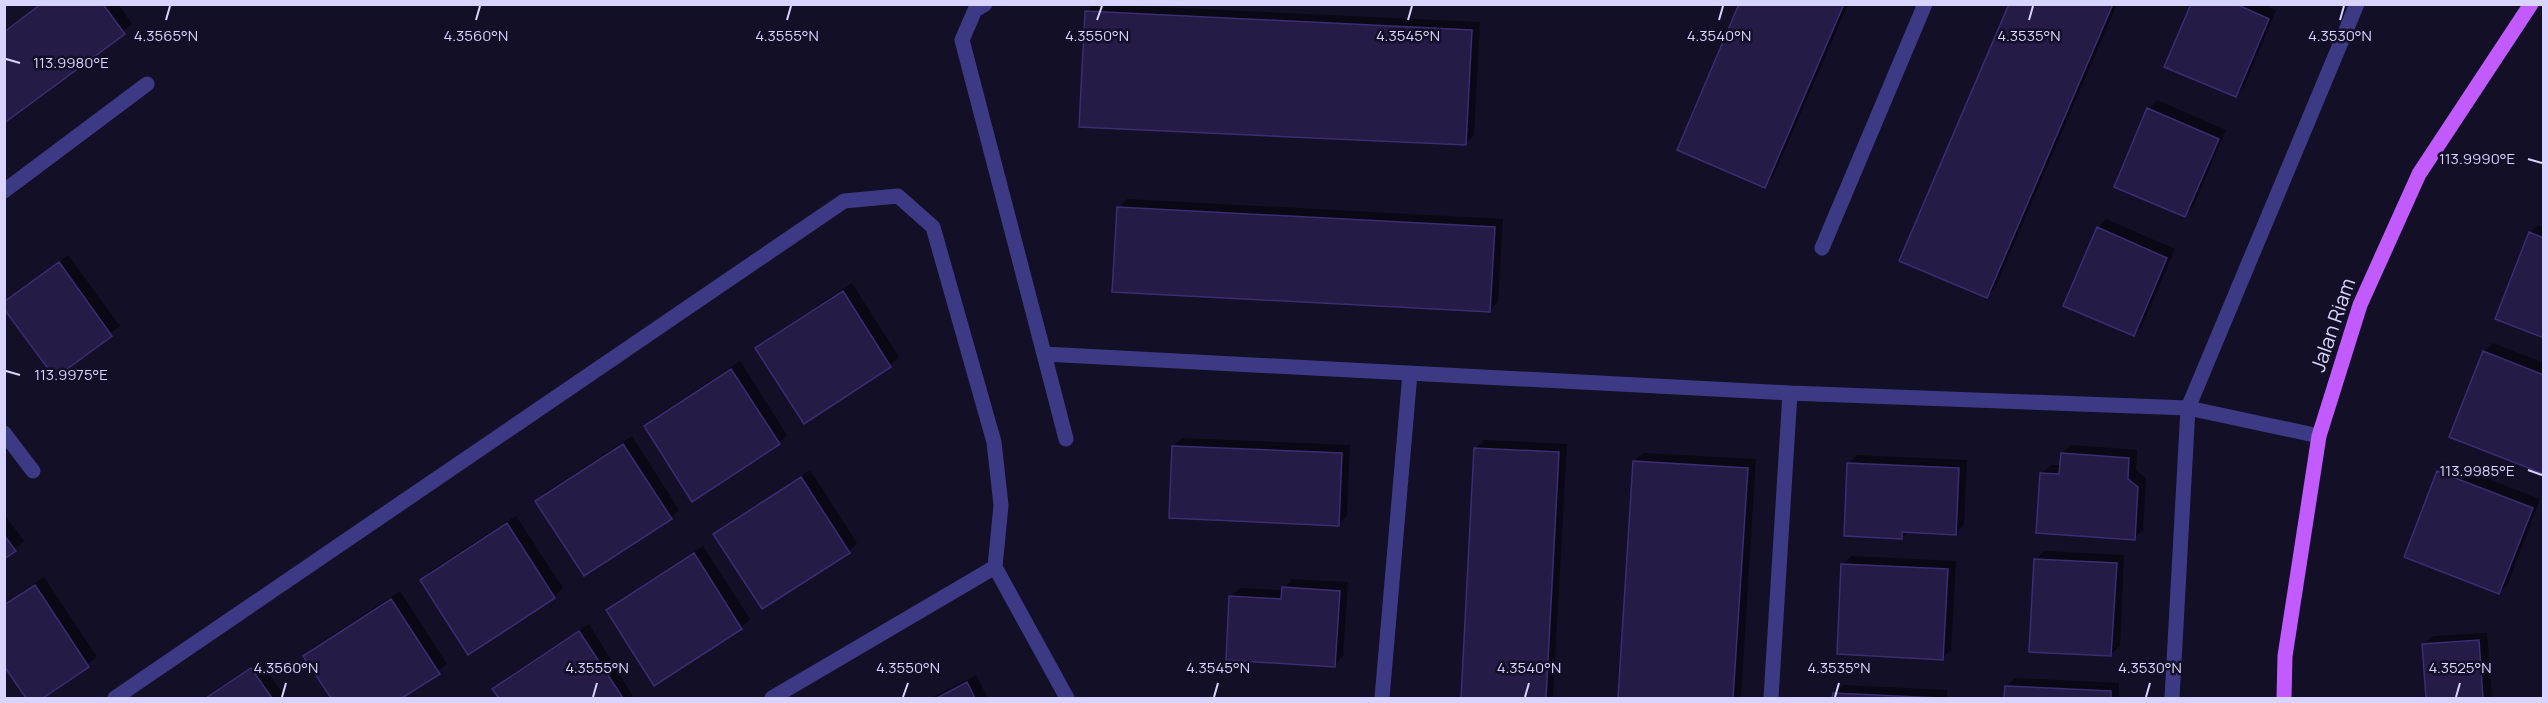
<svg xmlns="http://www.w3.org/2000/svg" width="2548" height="703" font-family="Manrope,sans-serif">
	<rect width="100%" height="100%" fill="#130f26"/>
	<!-- shadow -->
	<path fill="#0007" d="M41 4H118L132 24 4 121V31Z
		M1094 4 1480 22 1474 135 1465 144 1087 12Z
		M1741 4H1848L1773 177 1765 186Z
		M2010 4H2117L1995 288 1986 297Z
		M2193 4H2263L2276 10 2244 87 2235 96Z
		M2157 100 2226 130 2193 207 2185 215 2149 109Z
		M1127 199 1503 219 1498 302 1490 310 1118 208Z
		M2106 219 2175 249 2142 326 2133 334 2098 228Z
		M2538 225 2544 227V336L2530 233Z
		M68 255 120 326 55 376 4 303Z
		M852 283 899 357 890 365 804 422 757 348 766 340Z
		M2493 343 2544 363V473L2484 352Z
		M740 361 787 435 779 443 646 426 654 418Z
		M632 436 679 510 671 518 537 501 546 492Z
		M1182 438 1350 445 1347 516 1338 525 1173 446Z
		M1484 440 1567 444 1553 698H1462L1476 448Z
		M2071 445 2137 450 2136 470 2146 478 2143 530 2134 538 2042 473 2051 465H2061L2062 454Z
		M1643 453 1756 459 1741 698H1619L1634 461Z
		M1857 455 1967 460 1964 525 1956 533 1908 531 1902 538 1848 464Z
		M2447 463 2540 499 2508 584 2499 593 2406 556 2439 472Z
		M810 470 857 543 849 552 715 535 724 526Z
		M4 514 24 541 4 558Z
		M516 516 563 588 554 597 469 653 422 580 430 571Z
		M703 546 750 619 741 628 655 684 608 610 616 602Z
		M2044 551 2124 555 2120 646 2111 654 2035 560Z
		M1851 556 1956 561 1951 650 1942 658 1842 565Z
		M44 577 97 657 40 698H28L4 664V604Z
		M1292 579 1348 582 1343 656 1335 665 1231 596 1240 588 1283 590Z
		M400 591 447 664 400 698H333L305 656 314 647Z
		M589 624 634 698H500L494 689 503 680Z
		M2487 633 2492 698H2427L2424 645 2433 636Z
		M260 661 286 698H204Z
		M976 675 988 698H931Z
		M2015 678 2119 683V698H2006V686Z
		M1843 685 1947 690V698H1834V693Z"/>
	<!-- building -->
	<path fill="#241b47" stroke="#3b2d73" stroke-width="1.5" d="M41 4H103L125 34 4 123V32Z
		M1739 4H1844L1765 188 1677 150Z
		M2009 4H2113L1987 298 1899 261Z
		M2191 4H2236L2269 19 2236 97 2164 67Z
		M1085 11 1472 30 1466 145 1079 127Z
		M2147 108 2219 139 2185 217 2114 187Z
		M1117 207 1495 227 1490 312 1112 292Z
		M2097 227 2167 258 2134 336 2063 306Z
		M2529 232 2544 238V338L2495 319Z
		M59 262 112 336 55 378 4 309V302Z
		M843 291 891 367 804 424 755 348Z
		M2483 351 2544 375V474L2449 437Z
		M731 369 780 444 692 502 644 426Z
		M623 444 672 519 584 576 535 501Z
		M1172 446 1342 453 1339 526 1169 518Z
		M1474 448 1559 452 1546 698H1461Z
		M2061 453 2129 458 2128 479 2138 487 2135 540 2036 533 2040 473 2059 474Z
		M1633 461 1748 468 1733 698H1618Z
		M1847 463 1959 468 1956 535 1902 532V539L1844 536Z
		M2437 471 2533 508 2499 594 2404 557Z
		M801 477 850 553 762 609 713 534Z
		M507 523 555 598 468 655 420 580Z
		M4 535 16 551 4 559Z
		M694 553 742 629 654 686 606 610Z
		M2034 559 2117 563 2111 656 2029 652Z
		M1841 564 1948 569 1943 660 1837 654Z
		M35 585 89 667 43 698H26L4 666V605Z
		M1282 587 1340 591 1335 667 1226 660 1229 596 1281 599Z
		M391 599 440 674 402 698H331L303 656Z
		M579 631 623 698H499L492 689Z
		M2479 640 2483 698H2426L2422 644Z
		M251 668 272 698H206Z
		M967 682 975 698H937Z
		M2005 686 2111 691V698H2004Z
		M1833 693 1939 698H1832Z"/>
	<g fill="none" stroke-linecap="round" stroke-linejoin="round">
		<!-- minor -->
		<path stroke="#3d3a85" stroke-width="15" d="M985 4 975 10 962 40 1044 354 1790 393 2188 408 2319 436
			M4 191 147 84
			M1822 248 1925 4
			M1044 354 1066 439
			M4 433 33 471
			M115 698 844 201 898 196 933 227 994 442 1001 505 995 567
			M772 698 995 567 1067 698
			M1382 698 1410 373
			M1771 698 1790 393
			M2172 698 2188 408 2357 4"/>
		<!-- major -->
		<path stroke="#c25bff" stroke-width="15" d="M2284 698 2285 656 2319 436 2360 305 2419 174 2531 4"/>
	</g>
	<!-- ticks -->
	<path fill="none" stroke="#d9d4ff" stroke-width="2" d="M166 20 170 6M476 20 480 6M787 20 791 6M1097 20 1102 6M1408 20 1412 6M1719 20 1723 6M2029 20 2033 6M2340 20 2344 6M6 59 20 63M2528 159 2542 163M6 371 20 375M2528 470 2542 475M282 697 286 683M593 697 597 683M903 697 908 683M1214 697 1218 683M1525 697 1529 683M1835 697 1839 683M2146 697 2150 683M2456 697 2460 683"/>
	<g text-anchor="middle" stroke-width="5" stroke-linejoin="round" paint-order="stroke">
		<!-- street labels -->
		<g font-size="20" fill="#d9d4ff" stroke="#130f26">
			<text transform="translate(2333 325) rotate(-71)" y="7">Jalan Riam</text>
		</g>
	</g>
	<g font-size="15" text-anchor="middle" fill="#d9d4ff" stroke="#130f26" stroke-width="5" stroke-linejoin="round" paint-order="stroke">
		<text x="166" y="41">4.3565°N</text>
		<text x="476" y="41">4.3560°N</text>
		<text x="787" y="41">4.3555°N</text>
		<text x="1097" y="41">4.3550°N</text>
		<text x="1408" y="41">4.3545°N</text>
		<text x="1719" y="41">4.3540°N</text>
		<text x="2029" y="41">4.3535°N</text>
		<text x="2340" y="41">4.3530°N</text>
		<text x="71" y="68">113.9980°E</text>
		<text x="2477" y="164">113.9990°E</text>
		<text x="71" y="380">113.9975°E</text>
		<text x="2477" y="476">113.9985°E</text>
		<text x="286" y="673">4.3560°N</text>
		<text x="597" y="673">4.3555°N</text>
		<text x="908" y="673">4.3550°N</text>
		<text x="1218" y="673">4.3545°N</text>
		<text x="1529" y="673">4.3540°N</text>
		<text x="1839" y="673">4.3535°N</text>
		<text x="2150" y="673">4.3530°N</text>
		<text x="2460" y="673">4.3525°N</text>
	</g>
	<!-- border -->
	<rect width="2548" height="703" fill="none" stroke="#d9d4ff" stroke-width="12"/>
</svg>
